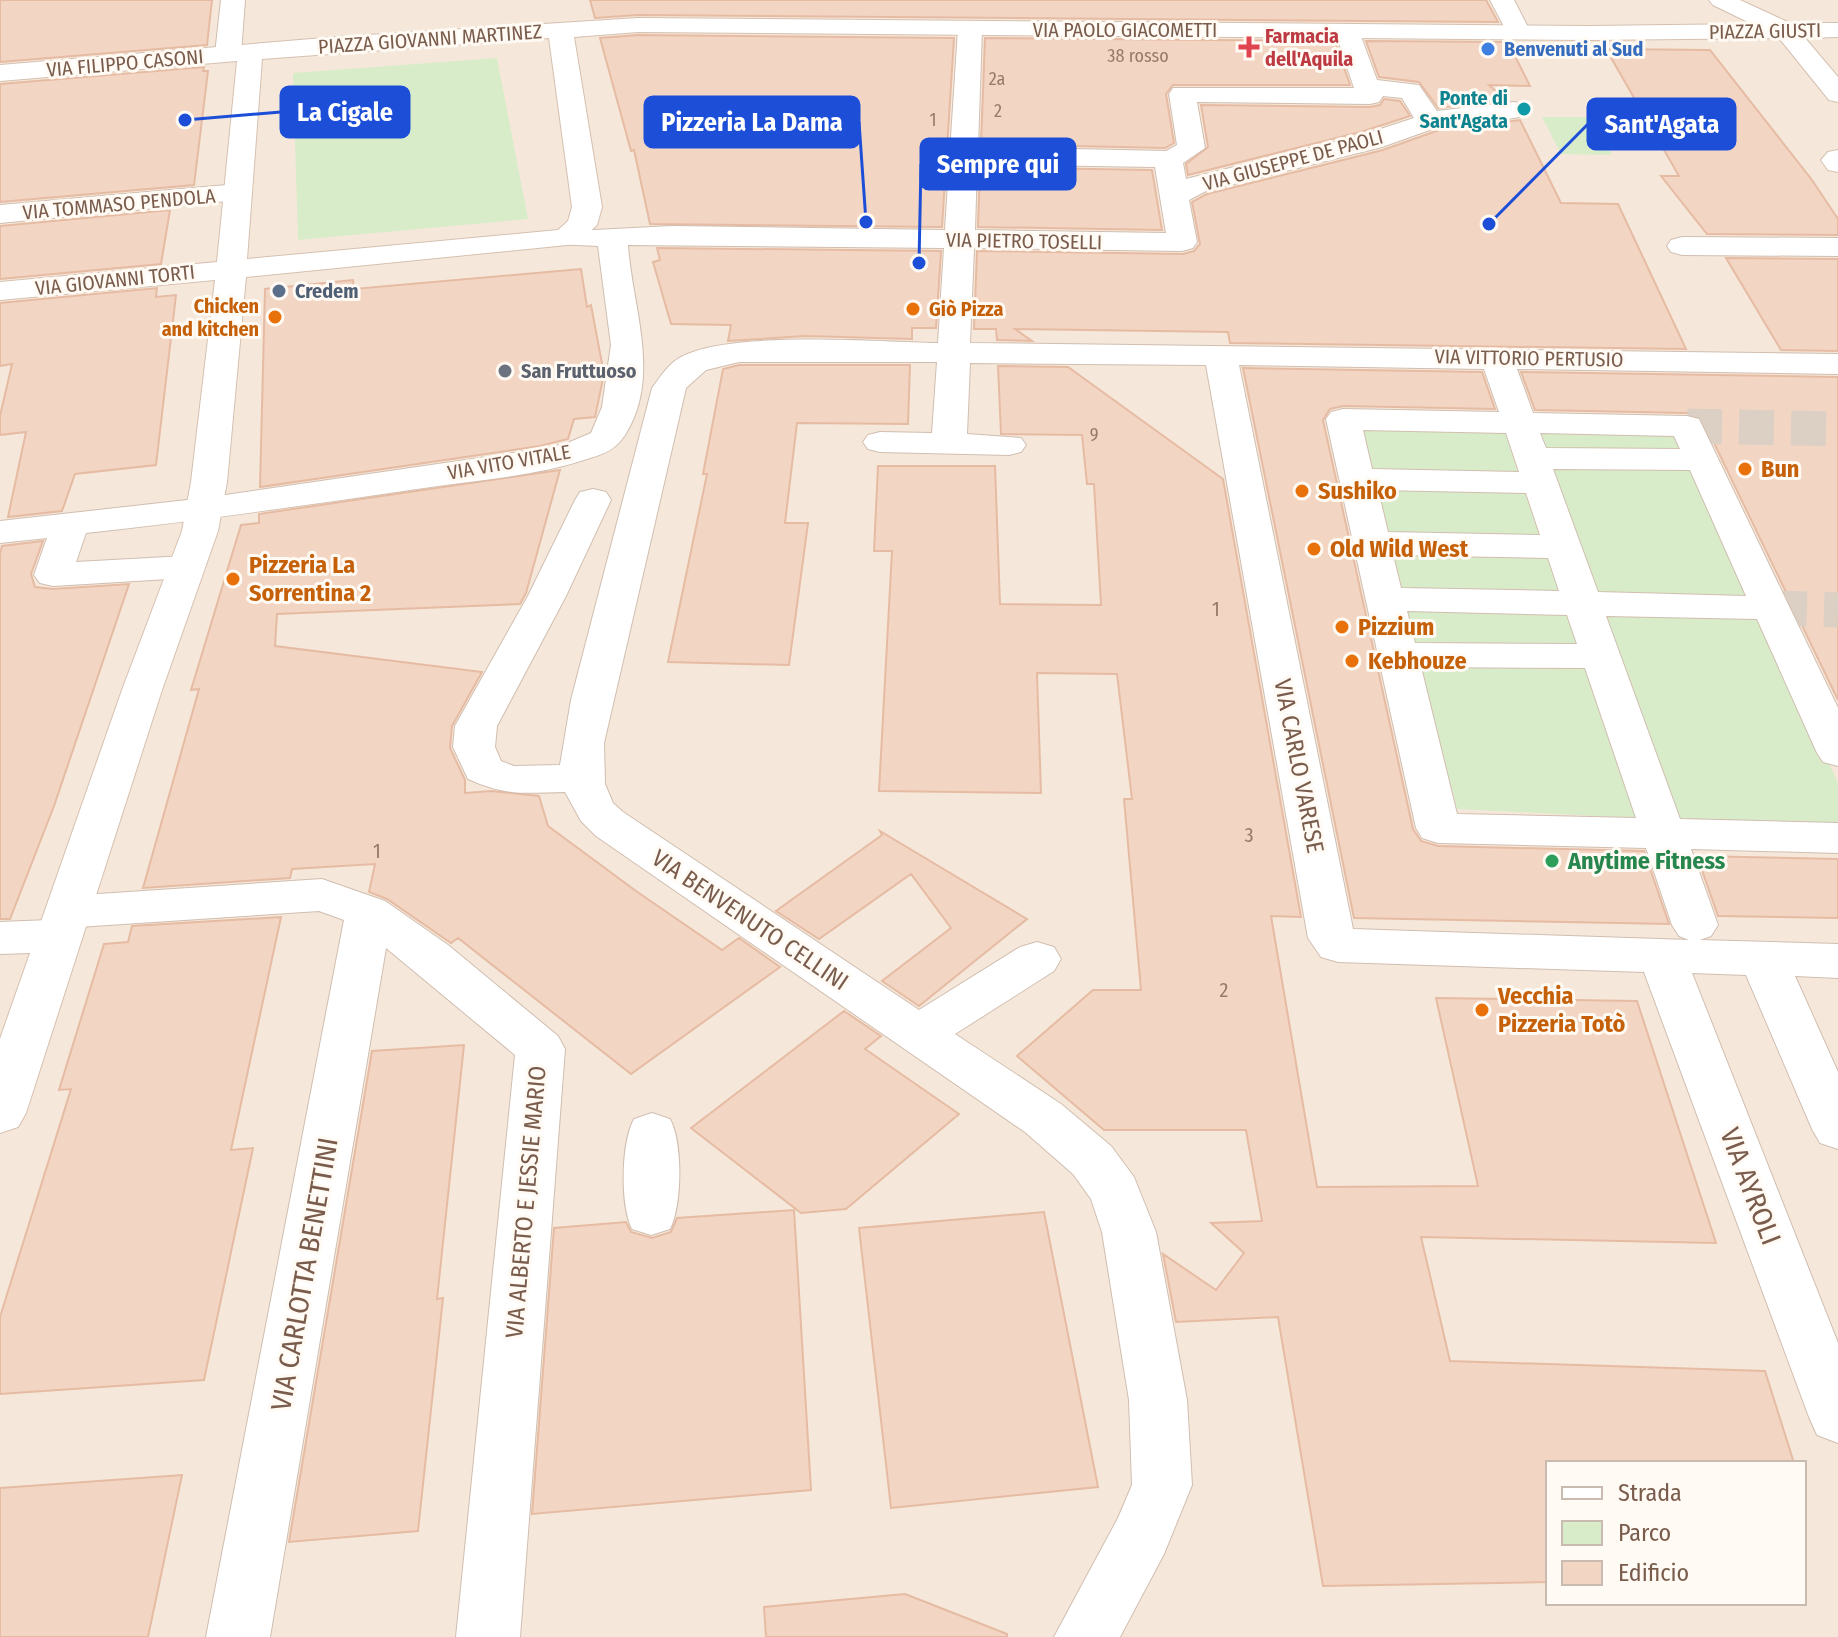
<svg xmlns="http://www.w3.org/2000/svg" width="1838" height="1637" font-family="'Fira Sans Condensed',sans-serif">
	<rect width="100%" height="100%" fill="#fdf6ec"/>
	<!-- residential -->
	<path fill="#f5e8da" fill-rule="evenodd" d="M0 0H1838V1637H0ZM1548 1463H1804V1603H1548Z"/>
	<!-- green -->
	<path fill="#d8ecc9" d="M497 58 528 219 298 240 293 73Z
		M1542 117H1593L1612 155 1561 154Z
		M1356 424 1676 432 1838 783V828L1457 809Z"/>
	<!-- building -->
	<path fill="#f3d5c3" stroke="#e6bba3" stroke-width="2" d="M0 0H212L207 45 0 62Z
		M590 0H1486L1498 22 638 15 595 18Z
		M638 35 954 38 942 227 650 224 634 150 631 151 600 38Z
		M985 38 1335 41 1350 85H1173L1166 94 1174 143 1165 148 981 144Z
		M1366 41 1508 42 1530 86 1489 85 1506 100 1438 108 1419 82 1379 77Z
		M1606 49 1710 50 1812 180 1838 219V235L1707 234 1661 176H1679Z
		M204 67 203 71H208L194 185 0 202V84Z
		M1384 99 1400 101 1410 116 1361 132 1188 175 1186 164 1208 147 1201 105 1370 107 1380 105Z
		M1520 120 1561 203 1618 204 1686 349 1230 343 1228 332 1015 329 1032 341 997 340 996 329H974L977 251 1183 254 1194 251 1200 244 1192 202 1207 194 1383 150 1439 130Z
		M980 167 1152 170 1162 230 978 227Z
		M170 210 161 264 0 279V226Z
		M657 248 941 251 936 328H912V339L805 336 728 341 731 325 671 324 653 262 660 260Z
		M1726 258 1838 259V351L1781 350Z
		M581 269 587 307 591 305 604 374 595 417 574 419 568 439 540 446 260 487 265 289 353 280 354 289Z
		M157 288 156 297 176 295 156 465 75 474 62 511 8 517 26 432 0 435V416L12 364 0 366V303Z
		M739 365H910L908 424 797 423 785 523H808L789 665 668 662 707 474H703L723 369Z
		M998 366 1068 367 1223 479 1301 917 1271 916 1317 1187 1478 1186 1436 998 1637 1001 1716 1243 1421 1237 1450 1361 1765 1371 1794 1463H1548V1582L1323 1586 1278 1317 1176 1322 1163 1254 1216 1290 1244 1253 1211 1223 1262 1221 1246 1130H1104L1017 1056 1093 990H1141L1124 799H1132L1117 674 1037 673 1041 793 879 791 892 551H874L878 466H995L1000 604 1101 605 1094 484H1087L1082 435 1001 434Z
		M1243 368 1482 372 1495 409 1343 406 1330 409 1323 420 1413 829 1421 841 1438 846 1644 851 1669 924 1354 918Z
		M1521 372 1838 377V700L1702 418 1687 413 1535 410Z
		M560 470 526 593 520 604 277 614 275 646 482 672 452 726 450 748 465 780V793L492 791 539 796 548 826 636 891 722 950 739 938 780 967 631 1074 458 938 451 943 387 899 369 892 375 864 292 869 290 878 143 888 199 689 191 690 241 525 259 523V514Z
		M43 541 31 574 35 587 53 589 129 584 54 806 10 919H0V554L2 546Z
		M880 831 1027 919 919 1006 882 981 951 928 911 874 819 939 776 911 882 835Z
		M1697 856 1838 859V918L1718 916Z
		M281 917 231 1150 253 1148 204 1380 0 1394V1317L71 1089 59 1090 104 944 128 942 132 926Z
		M844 1011 881 1036 865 1049 959 1114 846 1209 801 1213 691 1128Z
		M464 1045 437 1299 443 1298 418 1531 289 1542 372 1051Z
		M794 1210 811 1490 532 1514 554 1228 626 1222 631 1232 652 1238 671 1232 677 1218Z
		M1044 1212 1098 1487 891 1508 859 1228Z
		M182 1475 148 1637H0V1488Z
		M905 1594 1007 1634V1637H766L764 1607Z"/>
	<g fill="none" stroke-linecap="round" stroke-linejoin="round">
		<!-- street-tunnel -->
		<path stroke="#dcd0c4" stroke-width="35" stroke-dasharray="35 17" stroke-linecap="butt" d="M1687 426 1838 429
			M1772 608 1838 610"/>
		<!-- street casing -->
		<g stroke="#d1beb0" stroke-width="2">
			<path id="street" d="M221 0H245L241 54 237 59H219L215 54Z
				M1490 0H1514L1531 33 1528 38H1510Z
				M970 22 979 24 982 29 978 147 1166 151 1177 145 1169 94 1173 88H1354L1335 31 1338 26H1356L1359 31 1377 80 1419 85 1437 111 1514 102 1523 104 1527 110 1523 116 1514 118 1438 127 1382 147 1206 191 1189 200 1197 242 1193 248 1182 251 974 248 970 343 1838 354V374L1517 369 1533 413 1687 416 1699 419 1838 708V766L1823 762 1817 753 1757 619 1606 616 1680 819 1838 823V853L1691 849 1718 925 1711 936 1700 940 1838 944V978L1795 976 1838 1072V1149L1820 1143 1812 1129 1746 975 1692 973 1838 1343V1443L1817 1435 1809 1417 1644 972 1338 962 1321 957 1308 938 1206 365 970 363 967 434 1021 438 1026 445 1021 452 1009 455 880 452 868 449 863 442 868 435 880 432 932 433 937 362H739L706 370 686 388 604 743 605 784 613 803 623 812 919 1010 1020 947 1037 942 1054 947 1061 959 1054 971 955 1034 1061 1104 1111 1146 1134 1177 1156 1232 1187 1400 1192 1485 1164 1554 1120 1637H1054L1118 1518 1132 1485 1129 1400 1102 1232 1091 1199 1073 1174 1025 1132 596 836 581 821 565 792C524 793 506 796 468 779L453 747 455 726 528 596 575 500 580 492 593 489 606 492 611 500 566 596 497 726 495 747 501 761 514 766 560 765 571 700 652 388C661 376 668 364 681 357 730 330 878 342 938 343L944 248 628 245C632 307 662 377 625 435 617 448 605 454 590 458 535 477 474 480 417 489 307 505 196 521 86 533L76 562 185 556 198 559 204 567 198 575 185 578 53 586 40 583 34 575 47 538 0 543V521L205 498 541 449 565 444 591 433 602 407 611 345 598 246 555 244 551 238 555 232 672 226 945 230 958 29 961 24ZM1383 96 1402 98 1414 118 1362 135 1186 179 1183 163 1205 148 1197 102 1370 104 1379 102ZM977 164 1155 167 1166 233 975 230ZM1239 365 1484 369 1499 412 1343 409 1331 412 1326 419 1416 828 1422 838 1438 843 1646 848 1672 925 1679 936 1689 940 1353 929ZM1363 430 1506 433 1519 472 1372 469ZM1540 433 1674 436 1680 449 1546 448ZM1553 469 1690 470 1746 596 1598 592ZM1378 490 1526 493 1540 535 1388 532ZM1393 555 1548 558 1559 591 1401 588ZM1407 611 1567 615 1577 644 1415 643ZM1421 667 1585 668 1636 818 1457 814Z
				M238 184 248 187 252 193 248 199 0 223V205Z
				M1682 237 1838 238V256L1682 255 1671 252 1667 246 1671 240Z
				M322 879 385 901 448 945 558 1036 565 1049 520 1637H456L515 1055 386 948 270 1637H206L344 920 319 911 78 927 83 936 77 948 60 952 0 954V922L50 920 45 912 52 901 68 896Z
				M652 1113 670 1119C683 1143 682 1205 670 1229L651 1235 632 1229C620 1205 621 1143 634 1119Z"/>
		</g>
		<!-- secondary casing -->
		<g stroke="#d6c0b0" stroke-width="2">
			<path id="secondary" d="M1709 0H1740L1790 23H1838V37L1805 38 1838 77V102L1829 100 1779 38 1589 40 638 32 574 37 602 207 597 225 577 244 246 277 227 482 218 531 162 690 26 1113 18 1127 0 1133V1039L122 690 182 531 191 482 215 280 0 300V282L217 262 237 61 0 81V65L336 37 638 18 1589 26 1752 24 1713 5ZM549 38 572 207 568 221 558 230 247 259 262 59Z
				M1838 150V172L1828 170 1821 160 1828 152Z"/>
		</g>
		<!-- street -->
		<use href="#street" fill="#fff" fill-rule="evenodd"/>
		<!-- secondary -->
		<use href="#secondary" fill="#fff" fill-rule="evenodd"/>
	</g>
	<!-- markers -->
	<path fill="#e0444e" stroke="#fffaf3" stroke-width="3" d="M1245 35h8v8h8v8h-8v8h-8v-8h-8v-8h8z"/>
	<circle fill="#3f7fe0" stroke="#fffaf3" stroke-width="3" cx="1488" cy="49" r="8"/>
	<circle fill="#0f9aa8" stroke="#fffaf3" stroke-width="3" cx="1524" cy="109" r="8"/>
	<circle fill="#5c6f8a" stroke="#fffaf3" stroke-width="3" cx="279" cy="291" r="8"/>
	<g fill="#e8710a" stroke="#fffaf3" stroke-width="3">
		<circle cx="913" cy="309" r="8"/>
		<circle cx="275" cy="317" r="8"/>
		<circle cx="1745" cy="469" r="8"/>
		<circle cx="1302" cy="491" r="8"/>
		<circle cx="1314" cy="549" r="8"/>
		<circle cx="233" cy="579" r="8"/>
		<circle cx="1342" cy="627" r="8"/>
		<circle cx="1352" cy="661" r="8"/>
		<circle cx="1482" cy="1010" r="8"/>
	</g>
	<circle fill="#6b7280" stroke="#fffaf3" stroke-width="3" cx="505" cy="371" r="8"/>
	<circle fill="#2e9e5b" stroke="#fffaf3" stroke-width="3" cx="1552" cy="861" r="8"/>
	<g text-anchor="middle" stroke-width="6" stroke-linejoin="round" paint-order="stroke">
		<!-- far-number labels -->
		<g font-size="18" fill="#987a6a">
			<text x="1138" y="62">38 rosso</text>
			<text x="997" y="85">2a</text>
			<text x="998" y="117">2</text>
			<text x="933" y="126">1</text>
			<text x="1094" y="441">9</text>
		</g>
		<!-- far-street labels -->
		<g font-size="20" fill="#7a5c4d" stroke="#fffaf3">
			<text x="1125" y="37">VIA PAOLO GIACOMETTI</text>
			<text transform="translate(1765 31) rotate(-1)" y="7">PIAZZA GIUSTI</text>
			<text transform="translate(430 39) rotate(-4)" y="7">PIAZZA GIOVANNI MARTINEZ</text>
			<text transform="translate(125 63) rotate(-5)" y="7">VIA FILIPPO CASONI</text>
			<text transform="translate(1293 160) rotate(-15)" y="7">VIA GIUSEPPE DE PAOLI</text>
			<text transform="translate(119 204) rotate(-5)" y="7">VIA TOMMASO PENDOLA</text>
			<text transform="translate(1024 241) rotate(1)" y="7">VIA PIETRO TOSELLI</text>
			<text transform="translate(115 280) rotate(-6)" y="7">VIA GIOVANNI TORTI</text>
			<text transform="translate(1529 358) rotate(1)" y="7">VIA VITTORIO PERTUSIO</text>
			<text transform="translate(509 462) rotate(-10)" y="7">VIA VITO VITALE</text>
		</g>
		<!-- far-health labels -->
		<g font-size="20" font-weight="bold" fill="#be3a42" stroke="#fffaf3" text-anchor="start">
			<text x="1265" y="43">Farmacia<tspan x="1265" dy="23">dell'Aquila</tspan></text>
		</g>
		<!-- far-shop labels -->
		<g font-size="20" font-weight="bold" fill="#366cbe" stroke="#fffaf3" text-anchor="start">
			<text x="1504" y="56">Benvenuti al Sud</text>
		</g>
		<!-- far-culture labels -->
		<g font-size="20" font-weight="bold" fill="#0d838f" stroke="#fffaf3" text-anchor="end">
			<text x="1508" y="105">Ponte di<tspan x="1508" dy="23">Sant'Agata</tspan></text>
		</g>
		<!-- far-service labels -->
		<g font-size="20" font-weight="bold" fill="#4e5e75" stroke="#fffaf3" text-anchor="start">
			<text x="295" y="298">Credem</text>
		</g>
		<!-- far-food labels -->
		<g font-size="20" font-weight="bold" fill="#c56008" stroke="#fffaf3" text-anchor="end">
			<text x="259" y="313">Chicken<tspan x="259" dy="23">and kitchen</tspan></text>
			<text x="929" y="316" text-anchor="start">Giò Pizza</text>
		</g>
		<!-- far-worship labels -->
		<g font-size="20" font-weight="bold" fill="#5b616d" stroke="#fffaf3" text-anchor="start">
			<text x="521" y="378">San Fruttuoso</text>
		</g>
		<!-- number labels -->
		<g font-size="20" fill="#987a6a">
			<text x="1216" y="616">1</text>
			<text x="1249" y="842">3</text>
			<text x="377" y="858">1</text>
			<text x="1224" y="997">2</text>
		</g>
		<!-- food labels -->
		<g font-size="24" font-weight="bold" fill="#c56008" stroke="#fffaf3" text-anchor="start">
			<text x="1761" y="477">Bun</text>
			<text x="1318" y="499">Sushiko</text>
			<text x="1330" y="557">Old Wild West</text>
			<text x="249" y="573">Pizzeria La<tspan x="249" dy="28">Sorrentina 2</tspan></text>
			<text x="1358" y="635">Pizzium</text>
			<text x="1368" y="669">Kebhouze</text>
			<text x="1498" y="1004">Vecchia<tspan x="1498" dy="28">Pizzeria Totò</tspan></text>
		</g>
		<!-- street labels -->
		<g font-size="24" fill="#7a5c4d" stroke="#fffaf3">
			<text transform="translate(1299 766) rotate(79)" y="8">VIA CARLO VARESE</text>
			<text transform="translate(750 920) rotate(34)" y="8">VIA BENVENUTO CELLINI</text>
			<text transform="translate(526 1202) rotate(-85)" y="8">VIA ALBERTO E JESSIE MARIO</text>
		</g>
		<!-- leisure labels -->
		<g font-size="24" font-weight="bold" fill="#27864d" stroke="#fffaf3" text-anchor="start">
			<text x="1568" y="869">Anytime Fitness</text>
		</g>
		<!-- near-street labels -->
		<g font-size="28" fill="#7a5c4d" stroke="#fffaf3">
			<text transform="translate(1751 1186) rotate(69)" y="10">VIA AYROLI</text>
			<text transform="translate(304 1274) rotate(-80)" y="10">VIA CARLOTTA BENETTINI</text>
		</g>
	</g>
	<!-- callouts -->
	<path fill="none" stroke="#1d4ed8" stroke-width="3" d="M185 120L281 112M866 222L859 122M1489 224L1588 124M919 263L921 164"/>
	<g fill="#1d4ed8" stroke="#fffaf3" stroke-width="3">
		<circle cx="185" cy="120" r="8"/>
		<circle cx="866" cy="222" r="8"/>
		<circle cx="1489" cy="224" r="8"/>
		<circle cx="919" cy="263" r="8"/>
	</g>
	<g fill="#1d4ed8" stroke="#1d4ed8" stroke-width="3">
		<rect x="281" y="87" width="128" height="50" rx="8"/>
		<rect x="645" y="97" width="214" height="50" rx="8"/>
		<rect x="1588" y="99" width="147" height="50" rx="8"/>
		<rect x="921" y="139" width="154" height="50" rx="8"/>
	</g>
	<g font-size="26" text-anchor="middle" font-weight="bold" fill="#fff">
		<text x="345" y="121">La Cigale</text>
		<text x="752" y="131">Pizzeria La Dama</text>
		<text x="1662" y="133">Sant'Agata</text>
		<text x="998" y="173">Sempre qui</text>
	</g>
	<!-- legend -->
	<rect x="1546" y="1461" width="260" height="144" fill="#fffaf3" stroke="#cabbb1" stroke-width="2"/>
	<rect x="1562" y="1487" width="40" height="12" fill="#ffffff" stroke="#cabbb1" stroke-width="2"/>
	<text x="1618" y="1501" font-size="24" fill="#7a5c4d">Strada</text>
	<rect x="1562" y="1521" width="40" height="24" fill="#d8ecc9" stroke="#cabbb1" stroke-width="2"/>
	<text x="1618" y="1541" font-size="24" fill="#7a5c4d">Parco</text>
	<rect x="1562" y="1561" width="40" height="24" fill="#f3d5c3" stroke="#cabbb1" stroke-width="2"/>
	<text x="1618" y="1581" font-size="24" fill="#7a5c4d">Edificio</text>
</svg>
